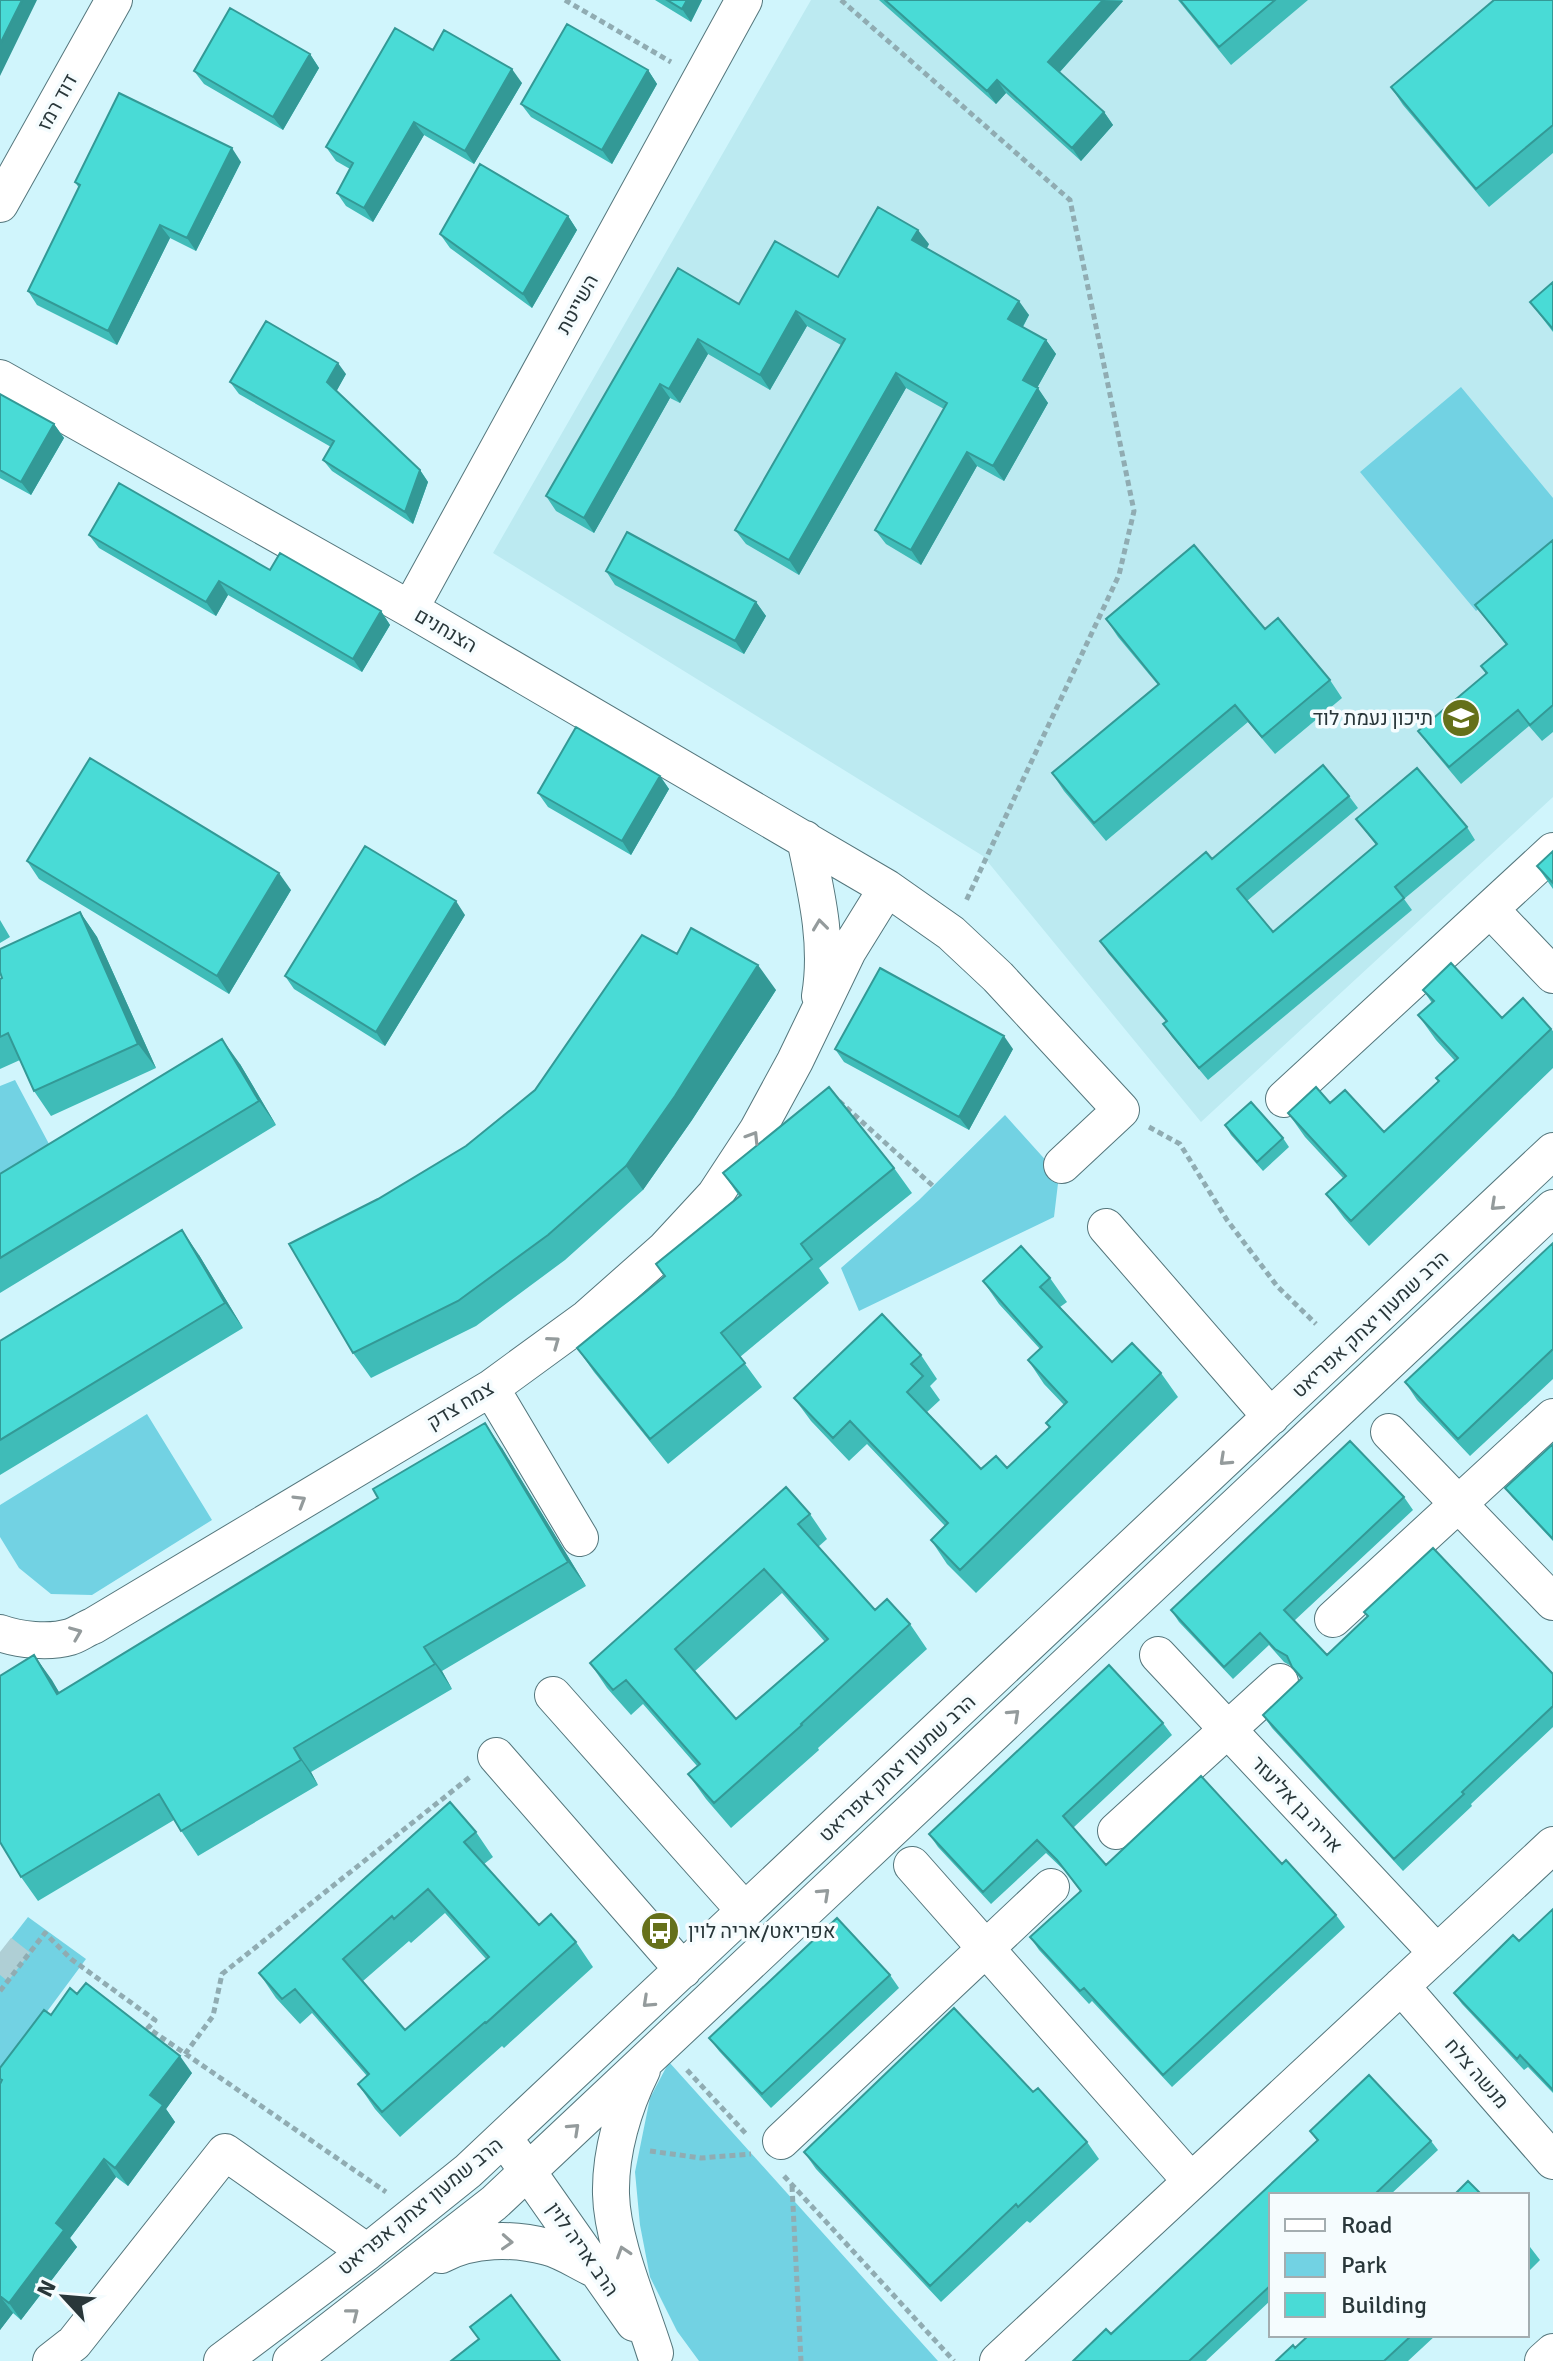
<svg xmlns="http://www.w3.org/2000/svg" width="1553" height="2361" font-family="Signika,Heebo,sans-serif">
	<rect width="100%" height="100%" fill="#d0f5fc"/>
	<!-- built -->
	<path fill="#bceaf1" d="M811 0H1553V797L1201 1122 983 856 493 553Z"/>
	<!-- green -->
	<path fill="#72d2e3" d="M1461 387 1553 498V547L1476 611 1360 472Z
		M15 1080 57 1159 0 1194V1086Z
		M1005 1115 1059 1175 1054 1217 859 1311 841 1268 919 1200Z
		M147 1414 212 1520 92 1595 51 1594 19 1568 0 1537V1505Z
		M28 1917 86 1959 0 2075V1953Z
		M669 2062 938 2361H699L677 2331 650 2277 640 2225 635 2172 650 2098Z"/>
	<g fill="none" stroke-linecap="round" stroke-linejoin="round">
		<!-- minor-tunnel -->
		<path stroke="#afcfd5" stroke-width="36" stroke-dasharray="36 18" stroke-linecap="butt" d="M0 1952 19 1967"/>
		<!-- minor casing -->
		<g stroke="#54767c" stroke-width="38">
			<path id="minor" d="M0 204 114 0
				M0 378 410 609 887 888 951 933 998 977 1121 1110 1062 1165
				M410 609 744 0
				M805 839C816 891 829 943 820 996
				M1490 909 1553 975
				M1284 1099 1553 851
				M1106 1227 1271 1417
				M491 1388 580 1538
				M1389 1432 1553 1602
				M1333 1619 1553 1417
				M0 1633C19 1640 49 1643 70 1637 77 1635 85 1629 93 1626L491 1388 587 1318 665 1249 715 1195 757 1131 795 1061 848 951 887 888
				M1158 1655 1437 1953
				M553 1695 745 1911
				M496 1756 683 1970
				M1116 1831 1280 1682
				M912 1865 1191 2181
				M1401 1986 1553 2161
				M642 2070C624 2106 610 2152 611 2194 612 2242 640 2305 655 2353
				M781 2141 1051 1887
				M514 2152 634 2323
				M441 2255C472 2238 514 2238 547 2247 563 2251 579 2262 594 2269
				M51 2361 74 2343 225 2152 367 2252
				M222 2361 367 2252 468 2171 1553 1151
				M291 2361 494 2203 1553 1208
				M998 2361 1553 1845
				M1543 2361 1553 2352"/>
		</g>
		<!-- path -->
		<path stroke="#90acb2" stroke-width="5" stroke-dasharray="6 4" stroke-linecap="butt" d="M565 0 671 62
			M841 0 1070 200 1134 511 1119 575 966 901
			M839 1101 933 1186
			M1149 1127 1180 1144 1227 1220 1277 1286 1316 1324
			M0 1991 45 1933 71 1959 155 2020 148 2028 386 2192
			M185 2054 213 2016 222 1974 470 1777
			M687 2070 748 2136
			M650 2151 701 2158 751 2154
			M784 2176 954 2361
			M792 2186 801 2361"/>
		<!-- minor -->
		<use href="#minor" stroke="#fff" stroke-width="36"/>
	</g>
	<!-- wall -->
	<path fill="#3fbcb8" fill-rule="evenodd" d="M655 0H702L691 22Z
		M879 0H1122L1123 1 1059 73 1104 112 1113 125 1081 161 1006 93 996 104Z
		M1178 0H1308L1231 65Z
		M1553 0V153L1489 207 1403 105 1391 87Z
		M433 50 522 83 474 164 424 135 373 222 346 206 337 193 350 169 336 161 326 147Z
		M310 54 319 68 283 130 204 84 194 71Z
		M648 70 657 84 612 164 531 117 521 104Z
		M241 162 196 251 170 238 117 345 37 305 28 291 79 188 75 182Z
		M568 216 577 230 532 308 450 248 440 234Z
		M929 244 927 248 1029 315 1023 327 1046 340 1056 354 1037 388 1048 403 1004 481 977 466 921 565 886 544 875 530 944 409 906 388 799 575 746 544 735 530 841 345 807 326 770 390 708 354 680 403 670 398 594 533 556 511 546 496 678 268 739 304 838 277Z
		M1553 282V332L1530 302Z
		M346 374 336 391 420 470 428 482 413 524 332 471 323 460 331 447 239 394 230 382Z
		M0 394 54 424 64 438 31 495 0 478Z
		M89 535 270 570 381 611 390 625 362 672 228 595 216 616 99 548Z
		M1553 540V732L1542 741 1529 726 1461 784 1430 747 1418 731 1486 674 1481 666 1506 645 1475 605Z
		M606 571 756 602 766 616 744 654 615 585Z
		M1106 619 1265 629 1330 680 1342 698 1275 754 1248 722 1106 841 1064 791 1052 773 1158 685 1118 637Z
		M660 776 669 789 631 855 548 807 538 793Z
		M1349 796 1358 808 1247 901 1273 932 1376 845 1356 819 1467 827 1475 840 1404 899 1412 910 1208 1080 1172 1037 1163 1024 1166 1022 1108 953 1100 941 1212 859Z
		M1553 851V889L1537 866Z
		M27 861 291 890 229 994 39 879Z
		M80 912 97 937 156 1068 51 1116 34 1091 20 1060 0 1069V979Z
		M465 915 385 1046 294 989 285 976Z
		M0 920 10 937 0 943Z
		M677 954 776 990 692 1120 643 1190 565 1260 476 1326 371 1378 353 1353 378 1199 466 1146 535 1090Z
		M1423 990 1502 1018 1523 998 1553 1031V1068L1369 1246 1344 1218 1326 1194 1343 1178 1305 1137 1288 1113 1330 1103 1384 1132 1439 1081 1455 1061 1436 1040 1418 1015 1432 1003Z
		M835 1049H1013L969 1130 844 1062Z
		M240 1064 276 1125 0 1293V1174Z
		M1225 1125 1283 1138 1289 1147 1263 1171 1231 1135Z
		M894 1168 912 1193 819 1268 829 1283 740 1357 762 1387 668 1464 594 1372 577 1348 664 1276 656 1264 739 1196 723 1173Z
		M1553 1243V1379L1470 1456 1417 1400 1405 1382Z
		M199 1255 243 1328 0 1475V1341Z
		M1050 1278 1067 1302 1060 1307 1112 1362 1161 1373 1178 1397 976 1593 947 1564 931 1540 945 1526 867 1444 849 1461 811 1421 794 1398 921 1355 937 1379 930 1386 940 1400 927 1412 981 1469 1007 1468 1050 1428 1046 1423 1064 1405 1044 1384 1028 1360 1040 1349 999 1304 983 1281Z
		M1553 1444V1541L1512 1497 1505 1488Z
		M502 1448 586 1586 442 1671 452 1689 311 1772 318 1785 198 1856 174 1820 38 1901 21 1877 34 1655 59 1692Z
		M1404 1497 1413 1510 1294 1621 1327 1655 1368 1617 1364 1612 1553 1674V1727L1471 1804 1472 1806 1403 1871 1272 1728 1263 1715 1301 1680 1291 1666 1284 1662 1269 1645 1233 1679 1179 1622 1171 1610Z
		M810 1514 827 1539 818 1547 875 1610 910 1624 927 1649 818 1748 819 1750 731 1828 706 1799 688 1774 697 1766 643 1704 631 1715 607 1688 590 1663ZM782 1593 825 1642 736 1719 695 1671Z
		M1163 1723 1172 1735 1073 1828 1106 1865 1282 1864 1336 1915 1345 1927 1172 2087 1092 2001 1089 2004 1039 1950 1030 1937 1080 1891 1066 1872 1046 1853 991 1904 938 1847 929 1834Z
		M476 1832 493 1857 484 1864 539 1925 576 1942 593 1967 504 2048 502 2046 400 2137 375 2109 358 2084 367 2076 312 2013 300 2024 276 1998 259 1973ZM445 1913 486 1959 405 2030 363 1981 409 1941 411 1943Z
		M1553 1909V2093L1528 2067 1524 2070 1462 2004 1454 1993 1519 1941Z
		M890 1975 899 1988 771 2108 719 2051 709 2038Z
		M51 2015 192 2073 166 2109 175 2122 128 2186 116 2177 70 2238 77 2247 21 2320 13 2313 0 2330V2068Z
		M1033 2092 1087 2142 1099 2159 1030 2223 1027 2221 941 2302 816 2169 804 2152Z
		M1310 2131 1431 2141 1438 2150 1390 2195H1271V2300L1206 2361H1073L1111 2334 1317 2141Z
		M1527 2243 1540 2260 1527 2273Z
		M1309 2335H1436L1408 2361H1276L1295 2348Z"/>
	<!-- shaded-wall -->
	<path fill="#339996" d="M22 0H37L0 76V44Z
		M687 0H702L691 22 682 9Z
		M1103 0 1123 1 1057 75 1048 62Z
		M310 54 319 68 283 130 273 117Z
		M512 69 522 83 474 164 465 151Z
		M648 70 657 84 612 164 602 150Z
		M997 80 1006 93 996 104 987 91Z
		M1104 112 1113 125 1081 161 1072 148Z
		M414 122 424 135 373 222 364 208Z
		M232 148 241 162 196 251 187 238Z
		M568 216 577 230 532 308 523 294Z
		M160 225 170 238 117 345 108 331Z
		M918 230 929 244 923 255 912 240Z
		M1019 301 1029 315 1019 333 1008 319Z
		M796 311 807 326 770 390 760 375Z
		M698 339 708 354 680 403 669 389Z
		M1046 340 1056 354 1033 395 1023 380Z
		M338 363 346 374 335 394 327 382Z
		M896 373 906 388 799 575 789 560Z
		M660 384 670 398 594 533 584 518Z
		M1038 388 1048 403 1004 481 993 466Z
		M54 424 64 438 31 495 21 482Z
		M967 452 977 466 921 565 911 550Z
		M420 470 428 482 413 524 405 512Z
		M219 581 228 595 216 616 206 602Z
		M756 602 766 616 744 654 735 641Z
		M381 611 390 625 362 672 353 659Z
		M660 776 669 789 631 855 622 841Z
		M279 873 291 890 229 994 217 976Z
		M456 901 465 915 385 1046 376 1032Z
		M80 912 97 937 156 1068 138 1044Z
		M758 965 776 990 692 1120 643 1190 626 1166Z
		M1004 1036 1013 1049 969 1130 959 1117Z
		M222 1039 240 1064 276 1125 259 1101Z
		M182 1230 199 1255 243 1328 225 1303Z
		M485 1423 502 1448 586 1586 568 1562Z
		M424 1647 442 1671 452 1689 435 1664Z
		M34 1655 52 1680 74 1718 57 1694Z
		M294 1748 311 1772 318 1785 301 1760Z
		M180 2056 192 2073 166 2109 175 2122 128 2186 115 2168 150 2095Z
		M104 2159 116 2177 70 2238 77 2247 21 2320 9 2303 56 2223Z
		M0 2296 13 2313 0 2330Z"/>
	<!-- building -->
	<path fill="#49dbd6" stroke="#339996" stroke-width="2" fill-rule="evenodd" d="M0 0H22L0 44Z
		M667 0H687L682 9Z
		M885 0H1103L1048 62 1104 112 1072 148 997 80 987 91Z
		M1180 0H1275L1219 47Z
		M1494 0H1553V125L1476 189 1391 87Z
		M230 8 310 54 273 117 194 71Z
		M567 24 648 70 602 150 521 104Z
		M395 28 433 50 444 30 512 69 465 151 414 122 364 208 337 193 353 163 326 147Z
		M119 93 232 148 187 238 160 225 108 331 28 291 80 185 75 182Z
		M480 164 568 216 523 294 440 234Z
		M878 207 918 230 912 240 1019 301 1008 319 1046 340 1023 380 1038 388 993 466 967 452 911 550 875 530 947 403 896 373 789 560 735 530 845 339 796 311 760 375 698 339 669 389 660 384 584 518 546 496 678 268 739 304 775 241 838 277Z
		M1553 282V329L1530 302Z
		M266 321 338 363 327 382 420 470 405 512 323 460 334 441 230 382Z
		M0 394 54 424 21 482 0 470Z
		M119 483 270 570 280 553 381 611 353 659 219 581 206 602 89 535Z
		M627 532 756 602 735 641 606 571Z
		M1553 540V705L1530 725 1518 710 1449 767 1418 731 1487 673 1481 666 1507 644 1475 605Z
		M1194 545 1265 629 1278 618 1330 680 1262 737 1235 705 1094 823 1052 773 1159 684 1106 619Z
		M576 727 660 776 622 841 538 793Z
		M90 758 279 873 217 976 27 861Z
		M1323 765 1349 796 1237 889 1273 932 1377 844 1356 819 1417 768 1467 827 1395 887 1404 898 1199 1068 1163 1024 1167 1021 1100 941 1206 852 1212 859Z
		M365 846 456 901 376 1032 285 976Z
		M1553 851V883L1537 866Z
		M80 912 138 1044 34 1091 8 1033 0 1037V979L2 978 0 972V949Z
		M691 928 758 965 675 1096 626 1166 548 1235 458 1301 353 1353 289 1244 378 1199 466 1146 535 1090 642 935 677 954Z
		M1451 963 1502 1018 1523 998 1551 1029 1351 1221 1326 1194 1346 1176 1288 1113 1316 1087 1330 1103 1345 1090 1384 1132 1439 1081 1436 1078 1458 1058 1418 1015 1434 1001 1423 990Z
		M880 968 1004 1036 959 1117 835 1049Z
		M222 1039 259 1101 0 1258V1174Z
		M829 1087 894 1168 801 1244 812 1259 721 1333 745 1363 650 1439 577 1348 665 1276 656 1264 741 1195 723 1173Z
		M1251 1102 1283 1138 1257 1162 1225 1125Z
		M182 1230 225 1303 0 1440V1341Z
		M1553 1243V1349L1458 1439 1405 1382Z
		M1021 1246 1050 1278 1040 1287 1112 1362 1132 1343 1161 1373 960 1570 931 1540 948 1523 850 1421 833 1438 794 1398 882 1314 921 1355 911 1364 923 1376 907 1392 981 1469 996 1456 1007 1468 1050 1427 1046 1423 1067 1402 1028 1360 1042 1347 983 1281Z
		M485 1423 568 1562 424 1647 435 1664 294 1748 301 1760 181 1831 159 1794 21 1877 0 1842V1676L34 1655 57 1694 378 1498 373 1489Z
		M1350 1441 1404 1497 1284 1610 1327 1655 1368 1616 1364 1612 1433 1548 1553 1674V1706L1462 1792 1464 1794 1394 1859 1263 1715 1302 1678 1292 1667 1287 1656 1275 1649 1260 1633 1224 1667 1171 1610Z
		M1553 1444V1539L1505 1488Z
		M786 1487 810 1514 798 1524 875 1610 887 1599 910 1624 801 1724 802 1725 714 1803 688 1774 700 1764 626 1680 613 1690 590 1663ZM764 1569 828 1639 736 1719 675 1649Z
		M1109 1665 1163 1723 1063 1816 1106 1865 1201 1776 1282 1864 1286 1860 1336 1915 1163 2075 1084 1988 1080 1991 1030 1937 1081 1891 1057 1860 1037 1840 983 1892 929 1834Z
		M450 1802 476 1832 464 1842 539 1925 551 1914 576 1942 486 2023 485 2022 382 2112 358 2084 369 2074 295 1989 282 1999 259 1973ZM428 1889 489 1957 405 2030 343 1959 392 1916 394 1919Z
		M1553 1909V2090L1520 2055 1517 2059 1454 1993 1513 1935 1519 1941Z
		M837 1918 890 1975 762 2094 709 2038Z
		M86 1983 180 2056 150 2095 163 2105 115 2168 104 2159 56 2223 64 2230 9 2303 0 2296V2084L2 2080 0 2079V2068L44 2010 51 2015 70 1988 77 1994Z
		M954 2008 1033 2092 1038 2088 1087 2142 1018 2207 1016 2204 930 2286 804 2152Z
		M1369 2075 1431 2141 1374 2195 1369 2194 1368 2195H1271V2285L1189 2361H1073L1106 2329 1111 2334 1318 2140 1310 2131Z
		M1468 2181 1482 2195H1454Z
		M511 2295 560 2361H451L479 2339 470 2327Z
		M1309 2335H1412L1384 2361H1276L1293 2345 1295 2348Z"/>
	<!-- one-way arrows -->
	<defs><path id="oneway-chevron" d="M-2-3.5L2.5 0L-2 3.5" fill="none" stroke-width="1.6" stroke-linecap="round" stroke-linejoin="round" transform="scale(2)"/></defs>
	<g stroke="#949b9c">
		<use href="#oneway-chevron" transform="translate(820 925) rotate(-97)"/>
		<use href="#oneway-chevron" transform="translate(753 1137) rotate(-58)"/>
		<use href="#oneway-chevron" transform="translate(1496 1205) rotate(137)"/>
		<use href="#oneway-chevron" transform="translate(554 1342) rotate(-36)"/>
		<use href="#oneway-chevron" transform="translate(1225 1460) rotate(137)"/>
		<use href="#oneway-chevron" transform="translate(300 1501) rotate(-31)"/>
		<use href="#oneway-chevron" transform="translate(76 1633) rotate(-22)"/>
		<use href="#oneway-chevron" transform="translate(1014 1715) rotate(-43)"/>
		<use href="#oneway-chevron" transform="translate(824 1894) rotate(-43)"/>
		<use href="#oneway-chevron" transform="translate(648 2002) rotate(137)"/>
		<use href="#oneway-chevron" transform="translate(574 2129) rotate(-43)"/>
		<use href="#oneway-chevron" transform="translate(507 2242) rotate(3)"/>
		<use href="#oneway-chevron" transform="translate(623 2252) rotate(-108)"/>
		<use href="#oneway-chevron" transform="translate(353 2314) rotate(-38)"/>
	</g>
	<!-- icons -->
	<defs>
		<g id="school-disc" transform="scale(2)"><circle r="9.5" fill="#65701a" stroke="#f5fcfe"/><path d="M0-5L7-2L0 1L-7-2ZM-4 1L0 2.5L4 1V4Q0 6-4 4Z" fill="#fff"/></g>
		<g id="bus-disc" transform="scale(2)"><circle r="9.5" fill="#65701a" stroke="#f5fcfe"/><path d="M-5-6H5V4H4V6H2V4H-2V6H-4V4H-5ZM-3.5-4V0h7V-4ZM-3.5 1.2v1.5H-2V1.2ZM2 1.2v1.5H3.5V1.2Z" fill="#fff"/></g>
	</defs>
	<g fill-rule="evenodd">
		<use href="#school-disc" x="1461" y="718"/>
		<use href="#bus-disc" x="660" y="1931"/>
	</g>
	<g text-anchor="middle" stroke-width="7" stroke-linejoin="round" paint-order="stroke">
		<!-- street labels -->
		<g font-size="20" fill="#29373a" stroke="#f5fcfe">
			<text transform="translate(57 102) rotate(-61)" y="7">דוד רמז</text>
			<text transform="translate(577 304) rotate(-61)" y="7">השייטת</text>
			<text transform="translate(446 630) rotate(30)" y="7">הצנחנים</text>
			<text transform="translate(1370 1324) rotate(-43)" y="7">הרב שמעון יצחק אפריאט</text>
			<text transform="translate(460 1405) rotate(-31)" y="7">צמח צדק</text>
			<text transform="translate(897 1768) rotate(-43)" y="7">הרב שמעון יצחק אפריאט</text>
			<text transform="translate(1297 1804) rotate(47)" y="7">אריה בן אליעזר</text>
			<text transform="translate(1477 2073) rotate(49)" y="7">מנשה צלח</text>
			<text transform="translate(420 2206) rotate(-39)" y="7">הרב שמעון יצחק אפריאט</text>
			<text transform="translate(583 2249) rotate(55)" y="7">הרב אריה לוין</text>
		</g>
		<!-- poi labels -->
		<g font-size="20" fill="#29373a" stroke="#f5fcfe" text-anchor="end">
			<text x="1433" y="725">תיכון נעמת לוד</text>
			<text x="688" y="1938" text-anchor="start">אפריאט/אריה לוין</text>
		</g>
	</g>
	<!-- legend -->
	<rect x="1269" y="2193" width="260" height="144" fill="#f5fcfe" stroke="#a3adb0" stroke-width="2"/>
	<rect x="1285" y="2219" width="40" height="12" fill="#ffffff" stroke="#a3adb0" stroke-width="2"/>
	<text x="1341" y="2233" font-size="24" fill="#29373a">Road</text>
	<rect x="1285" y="2253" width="40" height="24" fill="#72d2e3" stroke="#a3adb0" stroke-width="2"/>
	<text x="1341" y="2273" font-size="24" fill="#29373a">Park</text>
	<rect x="1285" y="2293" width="40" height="24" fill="#49dbd6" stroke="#a3adb0" stroke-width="2"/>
	<text x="1341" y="2313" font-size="24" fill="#29373a">Building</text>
	<!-- north arrow -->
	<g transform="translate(64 2297) rotate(296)" stroke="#f5fcfe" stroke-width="6" paint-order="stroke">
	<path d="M0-6L14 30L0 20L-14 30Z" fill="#29373a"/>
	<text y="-12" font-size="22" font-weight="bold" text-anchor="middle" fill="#29373a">N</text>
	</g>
</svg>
